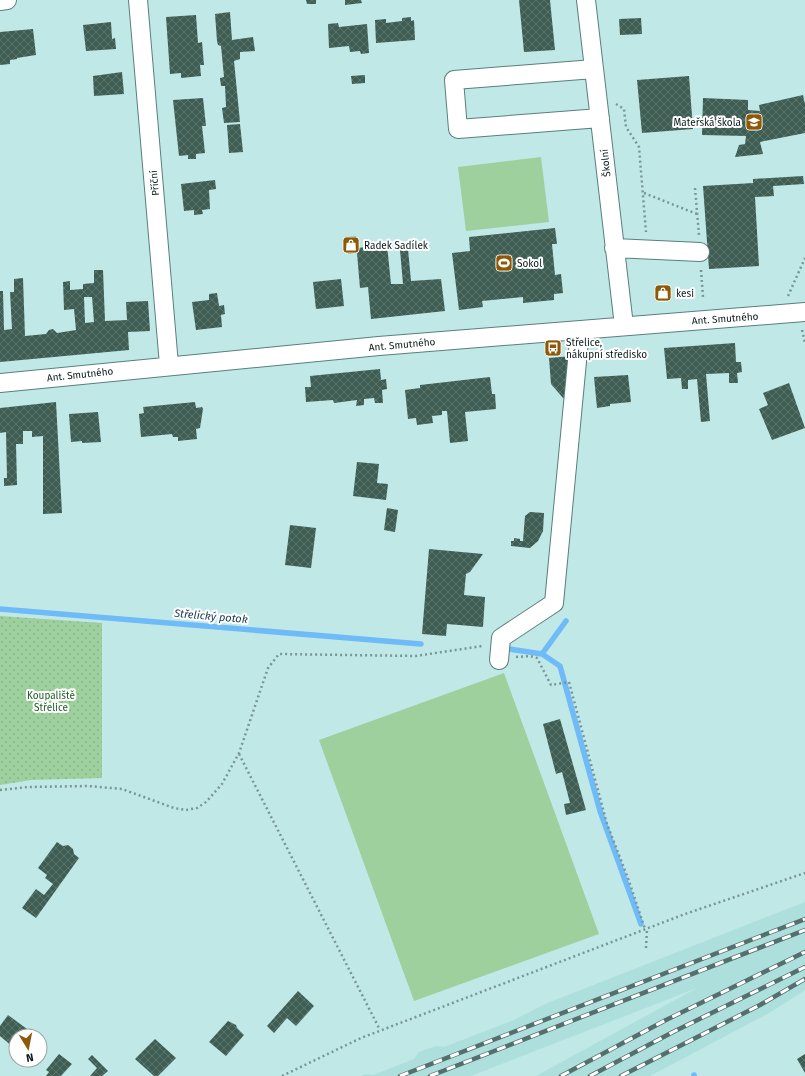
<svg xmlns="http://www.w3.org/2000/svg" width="805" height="1076" font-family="'Fira Sans',sans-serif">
	<defs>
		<pattern id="park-dots" width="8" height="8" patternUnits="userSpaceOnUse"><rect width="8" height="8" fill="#9ed09e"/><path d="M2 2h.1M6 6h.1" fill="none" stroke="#87b288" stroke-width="1.8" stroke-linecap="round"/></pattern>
		<pattern id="building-cross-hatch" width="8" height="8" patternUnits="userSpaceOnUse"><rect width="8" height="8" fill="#3f5e53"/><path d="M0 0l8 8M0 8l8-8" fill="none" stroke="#5d756d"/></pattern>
	</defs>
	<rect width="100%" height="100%" fill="#c0e8e7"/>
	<!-- built -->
	<path fill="#addfdd" d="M805 902V990L771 1012 650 1076H536L697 988 471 1076H361L366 1074 373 1075 414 1059 419 1052 436 1046 444 1047 514 1020 545 1004Z"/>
	<!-- green -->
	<path fill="#9ed09e" d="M541 157 549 222 466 231 458 167Z
		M504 673 599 934 414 1001 319 740Z"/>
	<!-- park -->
	<path fill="url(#park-dots)" d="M0 616 102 623V778L31 780 0 785Z"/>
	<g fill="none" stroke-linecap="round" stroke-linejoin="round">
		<!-- stream -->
		<path stroke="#6ebbf8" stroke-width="5.5" d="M0 609 421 644
			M509 649 542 654 566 621
			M542 654 560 666 600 811 641 924
			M694 1075V1076"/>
	</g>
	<!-- building -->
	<path fill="url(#building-cross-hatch)" fill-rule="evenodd" d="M306 0H316V4H307Z
		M345 0H361L362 3 345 5Z
		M519 0H550L555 50 524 52Z
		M230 12 232 40 253 37 255 51 240 52V59L234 61 240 122 224 123 222 108 226 107 225 86H221L220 78 224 77 221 46 218 45 217 41 215 14Z
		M196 15 198 43 202 42 204 65H200L201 76 181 78V73L170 74 166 17Z
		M411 17V21L414 20 415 40 376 43 375 20 386 19V23L402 21V18Z
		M641 18 642 34 620 35 619 19Z
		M111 22 112 39 115 38 116 49 86 51 83 25Z
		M338 23 339 27 367 24 369 53 361 54 360 51 350 52 349 46 329 48 328 24Z
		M33 29 36 55 17 58V59L10 60V64L0 65V32Z
		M122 72 124 94 94 96 93 76Z
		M365 75V83L352 84 351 76Z
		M689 76 693 129 642 133 637 80Z
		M803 95 805 104V133L760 142 763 154 735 157 739 145 745 144 746 136 702 135 703 98 748 100V110L760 111 759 105Z
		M203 98 206 126H202L205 153 196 154V159H188V155L179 156 173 100Z
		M240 124 243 152 229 153 227 125Z
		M803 176 804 184 773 186 774 196 755 197 759 266 709 269 703 186 753 183V179Z
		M215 180 216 189 209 190 210 209 202 210 203 214 194 215V210L184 211 181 184Z
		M555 228 557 244H552L555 275 561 274 563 293 554 294V300L523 303V297L482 301 483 307 459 310 452 253 470 251 469 237Z
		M356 236 357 248 387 245 391 284H403L400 250 408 249 411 281 441 279 445 311 371 319 368 287 360 288 357 253 348 254V251H345L344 237Z
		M94 270H103L105 321 127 320 126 302 148 301 150 331 128 332 129 350 0 362V291H3L4 330 12 329 10 292H14V279L23 278 25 336 46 334 49 330 53 329 57 333 76 330 74 309 64 310 63 282 70 281V290L83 289V284L94 283ZM84 297H92L94 322 85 323Z
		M341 279 344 306 316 309 313 282Z
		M217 293 219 306 224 305 225 314 221 315 222 327 196 330 192 302 209 300V294Z
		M735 343 736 362H741L742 372 737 373 738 383H729V373L706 374 710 421 701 422 697 379 688 380V389H682L681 378 667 379 664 348Z
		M572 356 568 399 563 398 551 384 549 358Z
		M380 369 381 380 386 379 387 389 382 390 383 403H375L374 398 364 399V405L356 406 357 400 334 403 333 400 306 402 305 387H311L310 376Z
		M628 375 631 402 610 404V406L597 408 594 377Z
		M490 377 492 394H495L496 409 465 412 468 441 450 443 447 411H442V415L432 416 433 423 417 425 416 418 408 419 405 390 420 388V385Z
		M789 383 805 428 772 440 759 409 768 405 763 393Z
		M56 402 62 513 43 514V436L32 437V431H23V444H16L17 485 4 486V478H7L6 432 0 433V408Z
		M195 402 196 408 202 407 203 409 200 428 196 429 197 439 178 441V437H173L172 434 141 437 139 414 144 413 143 407Z
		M98 412 101 442 82 443V441L71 442 69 414Z
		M357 462 379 464 377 483 388 484 386 500 353 496Z
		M387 508 398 510 395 532 384 530Z
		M530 512 544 513 543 531 538 541 530 548 511 546V541H514V538L520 539V541H523L525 516Z
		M290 525 316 528 311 568 285 565Z
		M429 549 483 554 470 572 466 574 464 595 485 597 483 627 447 624 446 636 422 634Z
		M560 719 586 810 566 815 564 804 570 803 562 772 556 774 543 724Z
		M57 842 63 846 68 845 73 849 74 854 79 858 36 918 22 908 36 889 44 895 53 884 45 878 47 875 38 868Z
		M298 991 314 1006 296 1026 287 1018 274 1033 267 1026Z
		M8 1015 27 1029 22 1036H16V1043L13 1047 0 1036V1026Z
		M228 1021 236 1025 237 1028 244 1035 226 1056 209 1042Z
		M155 1039 176 1058 158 1076H154L135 1059Z
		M59 1054 72 1064 61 1076H46L49 1072 46 1070Z
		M805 1054V1073L797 1059Z
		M92 1055 108 1071 102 1076H90L97 1068 88 1059Z"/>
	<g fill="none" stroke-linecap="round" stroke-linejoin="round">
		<!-- minor casing -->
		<g stroke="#597e7e" stroke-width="20">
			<path id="minor" d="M138 0 169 365
				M586 0 624 326
				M0 1 7 0
				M594 69 454 80 458 129 600 118
				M614 248 700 252
				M0 383 379 346 805 312
				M499 660 501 638 554 603 580 330"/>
		</g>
		<!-- path -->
		<path stroke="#789696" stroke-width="2.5" stroke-dasharray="2 3" stroke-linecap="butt" d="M616 104 624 109 626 127 639 147 646 232
			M695 188 699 235
			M644 193 697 214
			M701 270 703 297
			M788 296 805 258
			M802 330 805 343
			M516 657 530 656 537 658 551 685 569 682 607 824 629 881 645 929
			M239 754 380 1030
			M0 790 28 787 88 786 122 789 174 808 186 810 197 808 206 802 222 784 239 753 268 668 279 654 416 656 482 646
			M646 948 647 929
			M282 1076 361 1038 685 914 805 873"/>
		<!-- minor -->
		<use href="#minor" stroke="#fff" stroke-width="18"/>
		<!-- rail casing -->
		<g stroke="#556e6e" stroke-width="4.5">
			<path id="rail" d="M400 1076 805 919
				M430 1076 805 930
				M561 1076 666 1020 805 952
				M590 1076 673 1032 805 967
				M621 1076 760 1005 805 979"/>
		</g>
		<!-- rail -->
		<use href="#rail" stroke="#fff" stroke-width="3" stroke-dasharray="9" stroke-linecap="butt"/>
	</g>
	<!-- icons -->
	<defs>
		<g id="school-square" transform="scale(0.9)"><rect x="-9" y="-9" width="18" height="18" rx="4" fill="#8c5907" stroke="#fff"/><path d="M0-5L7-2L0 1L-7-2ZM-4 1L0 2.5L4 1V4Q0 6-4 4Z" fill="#fff"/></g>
		<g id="shop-square" transform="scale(0.9)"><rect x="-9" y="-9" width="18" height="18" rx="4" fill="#8c5907" stroke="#fff"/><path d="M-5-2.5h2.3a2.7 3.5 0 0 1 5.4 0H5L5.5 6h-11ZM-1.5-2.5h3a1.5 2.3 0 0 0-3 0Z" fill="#fff"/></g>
		<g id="stadium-square" transform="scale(0.9)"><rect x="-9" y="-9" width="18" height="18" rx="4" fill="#8c5907" stroke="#fff"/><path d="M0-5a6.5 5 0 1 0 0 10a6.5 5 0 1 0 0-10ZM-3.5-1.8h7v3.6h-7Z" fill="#fff"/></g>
		<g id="bus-square" transform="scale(0.9)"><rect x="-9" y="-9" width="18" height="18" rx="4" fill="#8c5907" stroke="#fff"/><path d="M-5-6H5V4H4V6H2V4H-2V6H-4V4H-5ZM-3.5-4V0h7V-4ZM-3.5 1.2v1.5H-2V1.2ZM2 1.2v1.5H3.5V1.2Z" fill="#fff"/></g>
	</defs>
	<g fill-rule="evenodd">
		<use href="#school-square" x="754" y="122"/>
		<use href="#shop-square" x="351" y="245"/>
		<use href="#stadium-square" x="504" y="263"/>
		<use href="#shop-square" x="663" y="293"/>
		<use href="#bus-square" x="553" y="348"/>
	</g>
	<g text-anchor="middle" stroke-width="4" stroke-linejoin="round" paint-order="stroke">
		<!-- poi labels -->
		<g font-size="10" fill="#0a1919" stroke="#fff" text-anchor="start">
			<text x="741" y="126" text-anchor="end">Mateřská škola</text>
			<text x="364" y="249">Radek Sadílek</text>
			<text x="517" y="267">Sokol</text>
			<text x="676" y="297">kesi</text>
			<text x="566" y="346">Střelice,<tspan x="566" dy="12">nákupní středisko</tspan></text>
		</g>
		<!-- street labels -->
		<g font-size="10" fill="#0a1919" stroke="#fff">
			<text transform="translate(605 163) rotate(-96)" y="4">Školní</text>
			<text transform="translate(154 183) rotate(-95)" y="4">Příční</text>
			<text transform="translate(725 318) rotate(-4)" y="4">Ant. Smutného</text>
			<text transform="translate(402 344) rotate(-5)" y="4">Ant. Smutného</text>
			<text transform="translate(80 374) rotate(-6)" y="4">Ant. Smutného</text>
		</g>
		<!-- park labels -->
		<g font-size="10" fill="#185d1e" stroke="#fff">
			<text x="51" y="699">Koupaliště<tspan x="51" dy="12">Střelice</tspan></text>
		</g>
		<!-- water labels -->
		<g font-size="11" font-style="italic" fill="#183851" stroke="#fff">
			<text transform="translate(211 616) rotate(5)" y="4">Střelický potok</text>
		</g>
	</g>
	<!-- north arrow -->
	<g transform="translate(28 1048) rotate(170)"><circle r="19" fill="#ffffff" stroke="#9da3a3"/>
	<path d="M0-3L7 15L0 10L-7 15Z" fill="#8c5907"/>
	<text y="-6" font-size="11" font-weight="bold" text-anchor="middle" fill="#0a1919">N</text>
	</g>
</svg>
